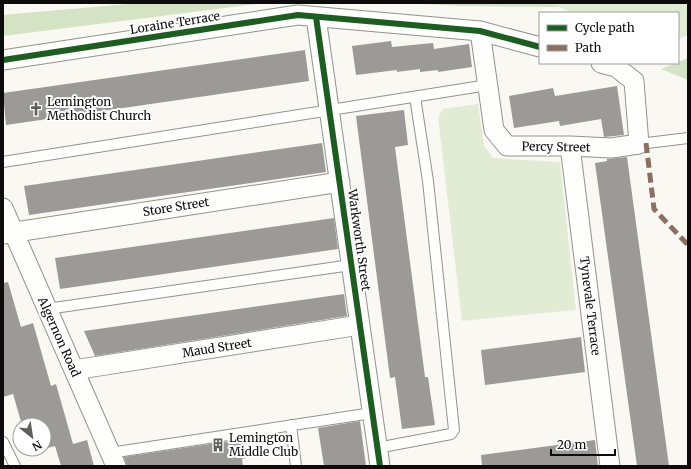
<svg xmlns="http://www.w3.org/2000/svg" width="691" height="469" font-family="Merriweather,serif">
	<rect width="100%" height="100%" fill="#faf8f2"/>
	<!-- green -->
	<path fill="#e2ecd4" d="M547 3H688V35L678 39V13H571L560 7Z
		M478 104 484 146 493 158 560 162 576 310 462 321 438 117 443 109Z"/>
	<!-- forest -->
	<path fill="#d3e3c3" d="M139 3H264L3 36V15Z
		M405 3H547L560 7 462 6Z
		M688 58V80L661 69Z"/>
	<!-- building -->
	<path fill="#9c9a97" d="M391 41 392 47 433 43 434 49 469 44 472 67 438 72V70L420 72V69L397 72V70L356 75 352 46Z
		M305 50 309 81 6 125 3 93Z
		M617 86 624 135 604 137 601 119 560 126 559 121 514 128 509 96 553 88 555 96Z
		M404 110 408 145 395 147 425 377H428L435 425 402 429 395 377 390 378 356 116Z
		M322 143 326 172 29 215 24 186Z
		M627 157 669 466H637L595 163 607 161V159Z
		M334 218 338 249 60 289 55 258Z
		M8 282 21 327 33 323 51 386 56 384 73 444 87 440 94 466H61L55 446 44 449V425H22L13 394 3 397V283Z
		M344 294 347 316 95 356 84 331Z
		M581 337 585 372 485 385 481 350Z
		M360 421 366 466H324L318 428Z
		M243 439 246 458 242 459 243 466H127L124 457Z
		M595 440 598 466H482L481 455Z"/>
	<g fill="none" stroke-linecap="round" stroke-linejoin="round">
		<!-- lane casing -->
		<g stroke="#939290" stroke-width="12">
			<path id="lane" d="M639 144 688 138
				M3 162 488 85
				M47 309 351 265
				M291 425 296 466
				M3 442 15 466
				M377 448 451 434 454 430 428 181 415 97
				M110 453 372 413"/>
		</g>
		<!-- street casing -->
		<g stroke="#939290" stroke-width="21">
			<path id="street" d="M316 17 380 466
				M480 31 494 130 507 146H570L611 148 639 144 634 81 616 67 601 63
				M3 60 298 15 480 31 540 47
				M570 146 610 466
				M3 208 116 466
				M3 234 340 182
				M74 370 360 325"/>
		</g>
		<!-- lane -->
		<use href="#lane" stroke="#fefefd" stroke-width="10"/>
		<!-- street -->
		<use href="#street" stroke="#fefefd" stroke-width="19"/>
		<!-- quiet -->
		<path stroke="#8d6e63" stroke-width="5" stroke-dasharray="10 5" stroke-linecap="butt" d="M646 143 654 209 688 245"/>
		<!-- cycleway casing -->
		<g stroke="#fff" stroke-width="8">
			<path id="cycleway" d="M316 17 380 466
				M3 60 298 15 480 31 540 47"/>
		</g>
		<!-- cycleway -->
		<use href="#cycleway" stroke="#1b5e20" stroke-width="6"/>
	</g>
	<!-- icons -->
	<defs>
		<g id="church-bare" transform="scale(1.08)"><path d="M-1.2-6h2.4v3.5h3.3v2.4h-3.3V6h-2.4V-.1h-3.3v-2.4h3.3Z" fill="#5f5f5c" stroke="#fff" stroke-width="2.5" paint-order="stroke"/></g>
		<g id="building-bare" transform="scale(1.08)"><path d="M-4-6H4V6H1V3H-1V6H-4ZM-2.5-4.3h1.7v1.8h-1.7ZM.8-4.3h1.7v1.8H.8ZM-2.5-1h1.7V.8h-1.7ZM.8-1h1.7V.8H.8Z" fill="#5f5f5c" stroke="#fff" stroke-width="2.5" paint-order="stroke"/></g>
	</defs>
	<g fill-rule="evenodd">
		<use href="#church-bare" x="36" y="109"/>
		<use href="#building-bare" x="218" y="445"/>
	</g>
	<g text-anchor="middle" stroke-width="4" stroke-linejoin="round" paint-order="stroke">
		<!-- street labels -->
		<g font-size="12" fill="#0c0c0c" stroke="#fff">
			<text transform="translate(175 23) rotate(-9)" y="4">Loraine Terrace</text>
			<text transform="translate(556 147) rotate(1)" y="4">Percy Street</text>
			<text transform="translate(176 207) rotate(-9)" y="4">Store Street</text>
			<text transform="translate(359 240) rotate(82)" y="4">Warkworth Street</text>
			<text transform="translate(590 306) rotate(83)" y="4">Tynevale Terrace</text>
			<text transform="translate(59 337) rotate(66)" y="4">Algernon Road</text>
			<text transform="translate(217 348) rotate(-9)" y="4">Maud Street</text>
		</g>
		<!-- poi labels -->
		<g font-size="12" fill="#0c0c0c" stroke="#fff" text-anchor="start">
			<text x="47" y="106">Lemington<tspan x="47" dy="14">Methodist Church</tspan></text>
			<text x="229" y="442">Lemington<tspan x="229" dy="14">Middle Club</tspan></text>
		</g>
	</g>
	<!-- border -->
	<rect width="691" height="469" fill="none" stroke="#0c0c0c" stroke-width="8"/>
	<!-- legend -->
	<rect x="539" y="12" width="140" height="52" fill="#ffffff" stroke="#9e9e9e"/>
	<rect x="547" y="25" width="20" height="6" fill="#1b5e20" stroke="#9e9e9e"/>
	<text x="575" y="32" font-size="12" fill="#0c0c0c">Cycle path</text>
	<rect x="547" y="45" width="20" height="6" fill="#8d6e63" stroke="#9e9e9e"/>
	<text x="575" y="52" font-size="12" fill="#0c0c0c">Path</text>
	<!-- north arrow -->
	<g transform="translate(32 437) rotate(150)"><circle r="19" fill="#ffffff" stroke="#9e9e9e"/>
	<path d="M0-3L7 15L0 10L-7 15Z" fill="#5f5f5c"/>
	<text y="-6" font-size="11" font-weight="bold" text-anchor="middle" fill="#0c0c0c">N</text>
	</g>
	<!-- scale -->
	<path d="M551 449v6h64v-6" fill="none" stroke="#0c0c0c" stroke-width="2"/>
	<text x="557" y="449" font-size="12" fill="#0c0c0c" stroke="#ffffff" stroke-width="3" paint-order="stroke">20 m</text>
</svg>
